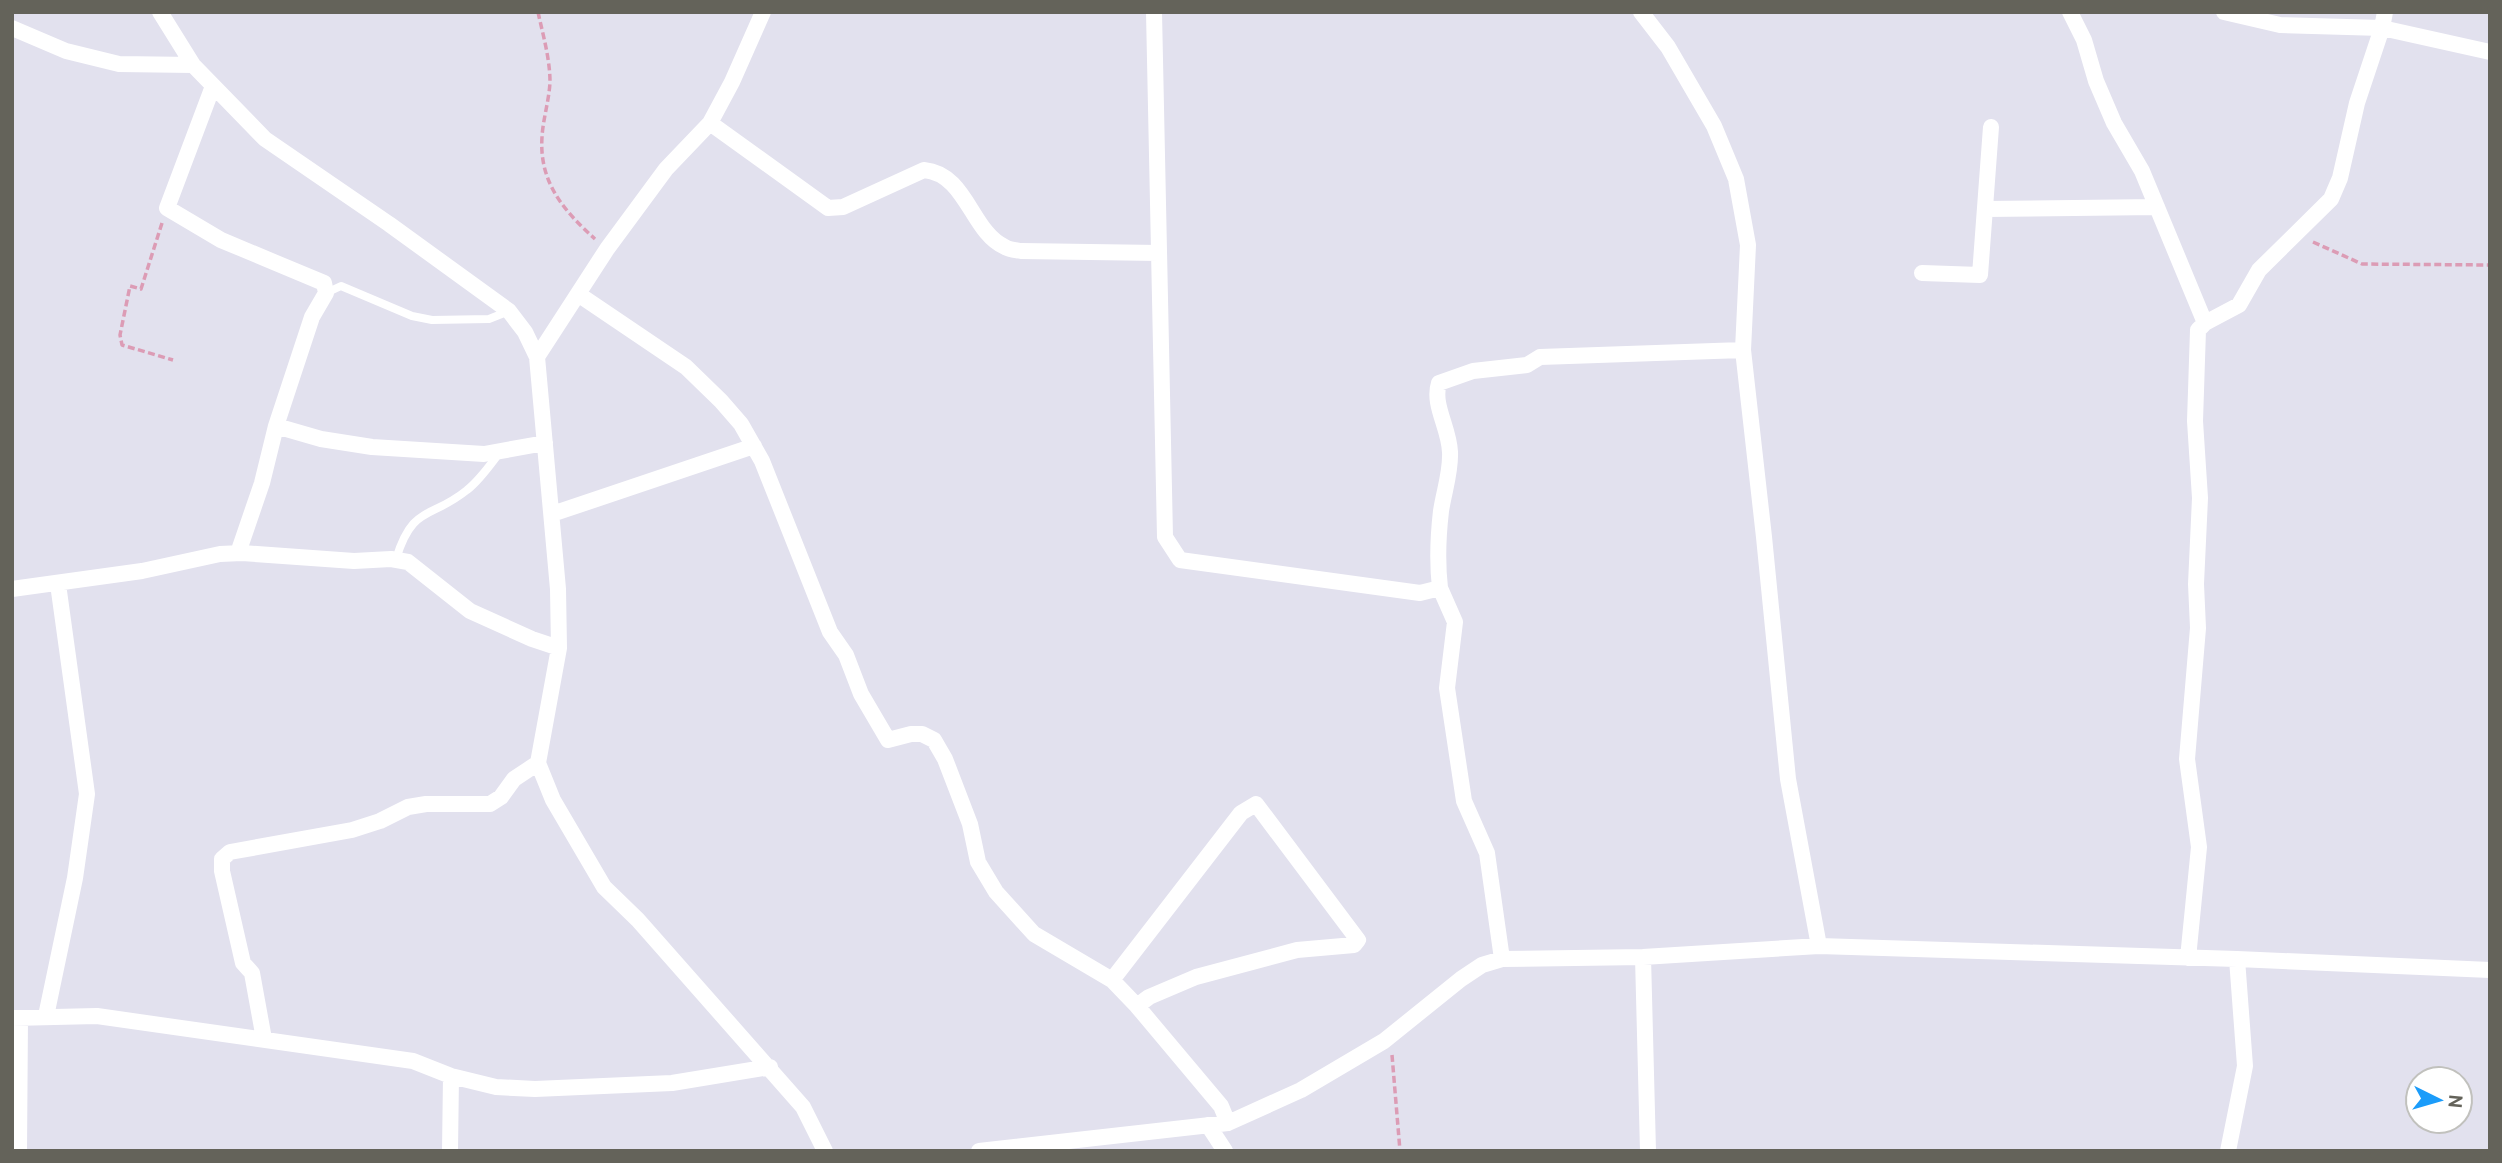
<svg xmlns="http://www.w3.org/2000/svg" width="2502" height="1163" font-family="Overpass,sans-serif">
	<rect width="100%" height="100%" fill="#e2e1ee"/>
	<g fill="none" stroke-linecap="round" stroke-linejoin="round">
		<!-- path -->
		<path stroke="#dc9cb5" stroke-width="3.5" stroke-dasharray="7 3.5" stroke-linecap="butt" d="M538 12C543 35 550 59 550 82 549 101 543 119 542 137 539 182 563 210 595 239
			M162 223 141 289 130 286 120 335 122 345 173 360
			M2313 242 2362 264 2490 265
			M1392 1055 1400 1151"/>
		<!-- service -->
		<path stroke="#fff" stroke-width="8" d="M326 293 341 286 412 316 432 320 489 319 509 311
			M396 559C413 504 430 520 467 490 480 480 490 465 500 452"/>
		<!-- minor -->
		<path stroke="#fff" stroke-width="16" d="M160 12 193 65 265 139 389 224 509 311 525 332 537 357 558 589 559 648 538 763 553 800 604 887 638 920 803 1107 825 1151
			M1154 12 1165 537 1180 560 1420 593 1440 588 1455 622 1447 688 1464 801 1487 853 1502 959
			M1641 12 1668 47 1714 126 1736 179 1748 245 1743 350 1764 537 1788 779 1819 946
			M2070 12 2084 40 2096 81 2114 123 2142 171 2205 323
			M2224 12 2280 25 2382 28 2490 52
			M12 28 66 51 119 64 193 65
			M213 86 167 208 221 240 324 283 326 293 312 317 276 426 321 439 372 447 484 454 545 443
			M710 123 828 208 843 207 924 170C967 174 971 232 1005 247 1010 250 1016 250 1021 251L1159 253
			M1985 209 2157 207
			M1922 273 1980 275 1991 127
			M578 294 686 367 721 401 741 424 762 461 830 632 846 655 861 694 888 740 911 734H922L934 740 945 759 970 824 978 862 996 892 1034 934 1112 980 1137 1006 1221 1106 1228 1123
			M537 357 607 249 666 169 710 123 732 82 763 12
			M552 514 754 446
			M238 553 262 483 276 426
			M1440 588C1437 562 1438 537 1441 511 1444 491 1451 472 1450 452 1449 427 1432 405 1439 383L1473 371 1527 365 1540 357 1743 350
			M12 589 142 571 220 554 242 553 354 561 391 559 408 562 470 611 532 639 559 648
			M1643 957 1648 1151
			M2188 958 2199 847 2187 759 2198 628 2196 584 2200 498 2195 421 2198 330 2205 323 2239 305 2259 270 2331 199 2340 178 2357 103 2382 28 2385 12
			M1112 980 1241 813 1256 804 1358 940 1354 945 1297 950 1196 977 1149 997 1137 1006
			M46 1016 75 878 87 794 58 584
			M12 1018 97 1016 413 1061 451 1076 496 1087 535 1089 672 1083 770 1067
			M264 1039 252 973 243 963 222 871V859L230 852 352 830 380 821 408 807 426 804H490L501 797 514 779 538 763
			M1208 1125 1225 1151
			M19 1151 20 1018
			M450 1151 451 1076
			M979 1151 1228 1123 1301 1090 1384 1041 1461 979 1482 965 1502 959 1643 957 1819 946 2237 959 2490 970
			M2228 1151 2245 1066 2237 959"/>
	</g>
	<!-- border -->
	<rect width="2502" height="1163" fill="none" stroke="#64635a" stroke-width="28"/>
	<!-- north arrow -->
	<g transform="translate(2439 1100) rotate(95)"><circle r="33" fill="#ffffff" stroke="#c1c1bd" stroke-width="2"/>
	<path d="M0-5L12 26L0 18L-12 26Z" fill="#1b9cfa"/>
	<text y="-10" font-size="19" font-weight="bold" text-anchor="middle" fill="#64635a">N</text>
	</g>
</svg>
